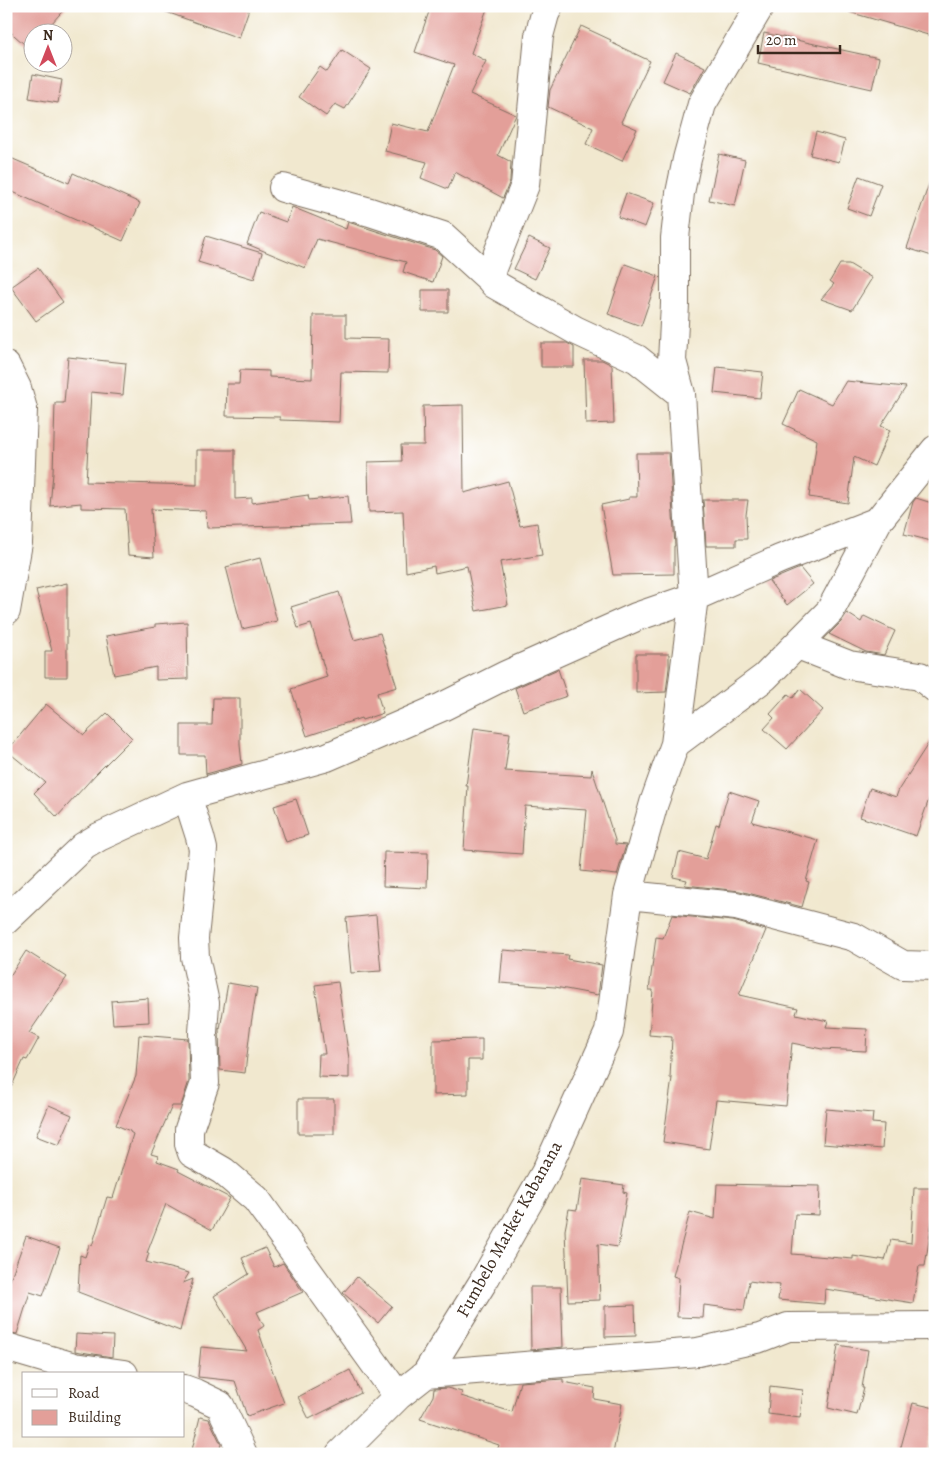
<svg xmlns="http://www.w3.org/2000/svg" width="941" height="1460" font-family="Alegreya,serif">
	<rect width="100%" height="100%" fill="#fff"/>
	<filter id="ink" filterUnits="userSpaceOnUse"><feTurbulence type="fractalNoise" baseFrequency=".02" numOctaves="2"/><feDisplacementMap in="SourceGraphic" scale="10" xChannelSelector="R" yChannelSelector="G"/><feConvolveMatrix kernelMatrix="1 2 1 2 8 2 1 2 1" color-interpolation-filters="sRGB"/></filter>
	<filter id="wash" filterUnits="userSpaceOnUse"><feTurbulence type="fractalNoise" baseFrequency=".0096" numOctaves="4" result="noise"/><feDisplacementMap in="SourceGraphic" scale="20" xChannelSelector="R" yChannelSelector="G"/><feGaussianBlur stdDeviation="1.12" result="paint"/><feColorMatrix in="noise" values="0 0 0 0 0 0 0 0 0 0 0 0 0 0 0 0 0 1.4 0 .05"/><feComposite in="paint" operator="in"/></filter>
	<g filter="url(#wash)">
		<rect width="100%" height="100%" fill="#f1e8cf"/>
		<g id="blocks">
			<!-- building -->
			<path fill="#e39f99" d="M15 6H67L44 32H32V51L6 28V16Z
				M159 6H250L239 38 158 9Z
				M431 6H488L471 53 486 61 470 94 516 115 498 155 511 162 510 181 503 198 455 172 448 189 421 178 427 162 385 151 391 123 428 132 454 65 415 52Z
				M850 6H935V37L849 12Z
				M581 26 611 40 610 42 650 61 621 122 637 129 622 161 586 144 593 128 548 107 550 90Z
				M764 33 879 58 872 89 758 63Z
				M342 50 371 69 345 109 335 104 326 116 299 97 320 67 327 72Z
				M676 53 705 67 690 93 663 81Z
				M33 74 62 80 58 103 29 98Z
				M816 132 845 140 839 162 810 155Z
				M719 154 745 160 735 206 709 200Z
				M6 156 69 183 73 173 140 203 123 241 6 189Z
				M859 176 881 184 869 216 847 208Z
				M931 178 935 179V257L907 248Z
				M626 193 654 203 645 227 618 217Z
				M292 207 346 229 348 222 435 250 442 256 433 282 403 272 406 262 317 239 305 268 247 244 259 212 286 222Z
				M206 236 262 253 254 279 198 262Z
				M529 238 550 248 535 279 514 269Z
				M625 264 658 276 641 326 608 314Z
				M840 264H849L872 278 852 310 821 299 834 284 830 281Z
				M38 268 63 302 36 321 11 287Z
				M422 290H448V312H422Z
				M313 315H346V338L389 339 388 373 341 372 339 422 280 420V417L226 416 227 384H239L240 370 269 371V377L312 379Z
				M541 343H567L574 347V367H541Z
				M68 357 126 363 123 395 91 392 86 482 197 485V450H235V499L252 498V503L308 495 309 500 348 496 351 524 207 528 206 511 151 509 154 557 128 555 125 509 81 508V503L50 506 53 473 55 403H64Z
				M584 360H602L612 365 614 423 586 424Z
				M717 367 763 372 760 398 714 393Z
				M846 381 906 387 881 426 890 430 874 466 854 457 848 503 809 497 817 440 783 424 799 389 832 404Z
				M463 405 464 493 508 481 520 526 537 523 542 555 500 562 508 605 476 611 467 566 435 573 434 566 406 572 403 511 369 512 368 462 402 461 401 445H424L423 406Z
				M636 453H669L675 546H674V574L613 575 601 505 629 499V497H637Z
				M916 498 935 504V542L904 534 913 502Z
				M703 500H748L746 515 747 539H736V546H706Z
				M260 558 277 621 242 629 226 567Z
				M800 568 813 584 787 605 769 581Z
				M67 583V677H45V651H52L36 590Z
				M339 592 354 640 380 633 397 687 377 693 383 713 362 720 361 718 307 736 291 689 327 677 311 624 298 628 291 607Z
				M847 613 861 622 864 616 895 631 884 655 866 652 829 634 841 622Z
				M187 622 188 679 156 680V667L114 675 106 636 155 627V624Z
				M636 654H669V668L666 692 636 693Z
				M558 669 567 696 523 711 515 688Z
				M800 689 823 710 787 749 764 729 774 718 770 714 788 694 793 698Z
				M213 698H240V745L242 764 206 774 205 755H181V725H212Z
				M46 704 84 735 107 713 132 738 95 775 57 817 34 793 45 782 7 751Z
				M474 728 510 733 505 771 591 776 592 769 615 840V844L626 845 617 875 581 871 587 810 525 806 522 854 464 850 468 786H466Z
				M935 733V782L916 836 860 817 870 788 896 797 899 789Z
				M729 791 759 801 752 822 818 840 806 881 809 882 802 907 740 891 685 885 687 880 673 877 679 852 706 859 716 824 719 825Z
				M296 799 308 835 286 842 274 806Z
				M384 852 428 853 427 888 383 886Z
				M376 915 381 971 351 973 346 918Z
				M672 915 733 921 766 930 739 995 798 1008 796 1014 828 1021 826 1027 867 1029 866 1051 822 1049 792 1043 786 1106 716 1100 709 1149 663 1142 672 1078H670L672 1037 649 1035 653 990H649L656 937 663 938Z
				M503 950 568 955 567 959 602 965 598 995 555 987 500 983Z
				M26 951 67 977 29 1033 39 1038 27 1060 24 1059 6 1099V982Z
				M338 982 349 1059V1078L318 1077 319 1054H325L315 985Z
				M228 983 257 988 250 1030 245 1073 220 1070 219 1028 220 1029Z
				M148 998 149 1022 113 1024 111 1001Z
				M139 1035 188 1039 189 1081 181 1106H172L151 1154 158 1156 157 1161 179 1169 178 1171 230 1198 212 1230 166 1204 147 1253H149L146 1262 189 1273 183 1283 193 1279 180 1331 78 1292 80 1255 85 1257 89 1245 92 1246 107 1197 113 1198 133 1134 130 1132V1131L116 1125 136 1076Z
				M482 1039V1060H468V1094L433 1095V1040Z
				M298 1099H334V1134H298Z
				M49 1105 72 1115 59 1145 36 1136Z
				M826 1109 873 1113 872 1123 884 1124 882 1149 823 1144Z
				M582 1179 624 1185 623 1192 627 1193 618 1247 598 1244 600 1300 568 1301 565 1230 569 1209 577 1210Z
				M717 1184 820 1186 819 1215 795 1214 792 1254 853 1259V1256L879 1260V1259L885 1260 891 1240 911 1243 914 1188H935V1201L925 1266H919L913 1303 825 1289 824 1304 778 1300 780 1285 749 1281 744 1310 704 1305 703 1318 677 1317 679 1278 673 1276 690 1212 715 1219Z
				M26 1236 60 1248 43 1296 30 1292 17 1334 6 1332V1291Z
				M265 1248 274 1267 283 1263 303 1292 257 1312 264 1326 258 1330 284 1403 247 1416 235 1381 198 1377 201 1347 247 1351 214 1296 249 1274 242 1258Z
				M357 1277 392 1306 378 1323 343 1293Z
				M530 1287H561L563 1347 531 1350Z
				M635 1305 636 1336 605 1337V1306Z
				M76 1334 113 1336 112 1357 75 1351Z
				M838 1345 868 1350 862 1388H864L857 1415 828 1408Z
				M350 1370 361 1393 309 1419 298 1397Z
				M563 1379V1382L595 1388 594 1399 622 1404 613 1454H496L499 1445 420 1419 433 1396 434 1389 447 1388 462 1392 461 1396 512 1412 520 1382Z
				M770 1386 803 1390 800 1418 768 1414Z
				M913 1403 935 1408V1418L926 1454H899Z
				M200 1417 209 1419 221 1444 219 1454H191Z"/>
		</g>
	</g>
	<g filter="url(#ink)">
		<use href="#blocks" fill-opacity="0" stroke="#7b6c5c" stroke-width="1"/>
		<g fill="none" stroke-linecap="round" stroke-linejoin="round">
			<!-- minor casing -->
			<g stroke="#7b6c5c" stroke-width="30">
				<path id="minor" d="M549 6 545 14 539 36 525 185 492 268 490 279 494 284 575 330 637 359 681 394
					M283 188 370 212 443 236 490 279
					M6 366 17 388 23 409 18 543 6 611
					M798 645 849 665 920 676 935 688
					M675 744 694 597 681 394 672 361 675 304V238L680 193 687 159 702 104 760 6
					M187 796 200 837 203 849 194 938 195 957 205 1003 203 1033 205 1083 189 1129V1144L192 1153 223 1171 256 1199 398 1396
					M628 895 736 906 854 937 903 965 935 966
					M6 920 84 846 99 837 187 796 327 757 442 707 506 675 636 617 694 597 780 559 878 521
					M6 1347 74 1367 124 1374
					M426 1374 698 1352 760 1338 788 1327 935 1326
					M184 1389 195 1393 220 1405 243 1454
					M340 1454 398 1396 426 1374 483 1282 545 1173 609 1032 628 895 654 803 675 744 765 677 830 611 878 521 935 450"/>
			</g>
			<!-- minor -->
			<use href="#minor" stroke="#fff" stroke-width="28"/>
		</g>
	</g>
	<g text-anchor="middle" stroke-width="4.5" stroke-linejoin="round" paint-order="stroke">
		<!-- street labels -->
		<g font-size="18" fill="#3b2a1e" stroke="#fff">
			<text transform="translate(509 1229) rotate(-61)" y="6">Fumbelo Market Kabanana</text>
		</g>
	</g>
	<!-- margin -->
	<rect width="941" height="1460" fill="none" stroke="#fff" stroke-width="25"/>
	<!-- legend -->
	<rect x="22" y="1372" width="162" height="65" fill="#ffffff" stroke="#b1aaa5"/>
	<rect x="32" y="1389" width="25" height="8" fill="#ffffff" stroke="#b1aaa5"/>
	<text x="68" y="1398" font-size="15" fill="#3b2a1e">Road</text>
	<rect x="32" y="1410" width="25" height="15" fill="#e39f99" stroke="#b1aaa5"/>
	<text x="68" y="1422" font-size="15" fill="#3b2a1e">Building</text>
	<!-- north arrow -->
	<g transform="translate(48 48)"><circle r="24" fill="#ffffff" stroke="#b1aaa5"/>
	<path d="M0-4L9 19L0 12L-9 19Z" fill="#d1495b"/>
	<text y="-8" font-size="14" font-weight="bold" text-anchor="middle" fill="#3b2a1e">N</text>
	</g>
	<!-- scale -->
	<path d="M758 45v8h82v-8" fill="none" stroke="#3b2a1e" stroke-width="2.5"/>
	<text x="766" y="45" font-size="15" fill="#3b2a1e" stroke="#ffffff" stroke-width="4" paint-order="stroke">20 m</text>
</svg>
